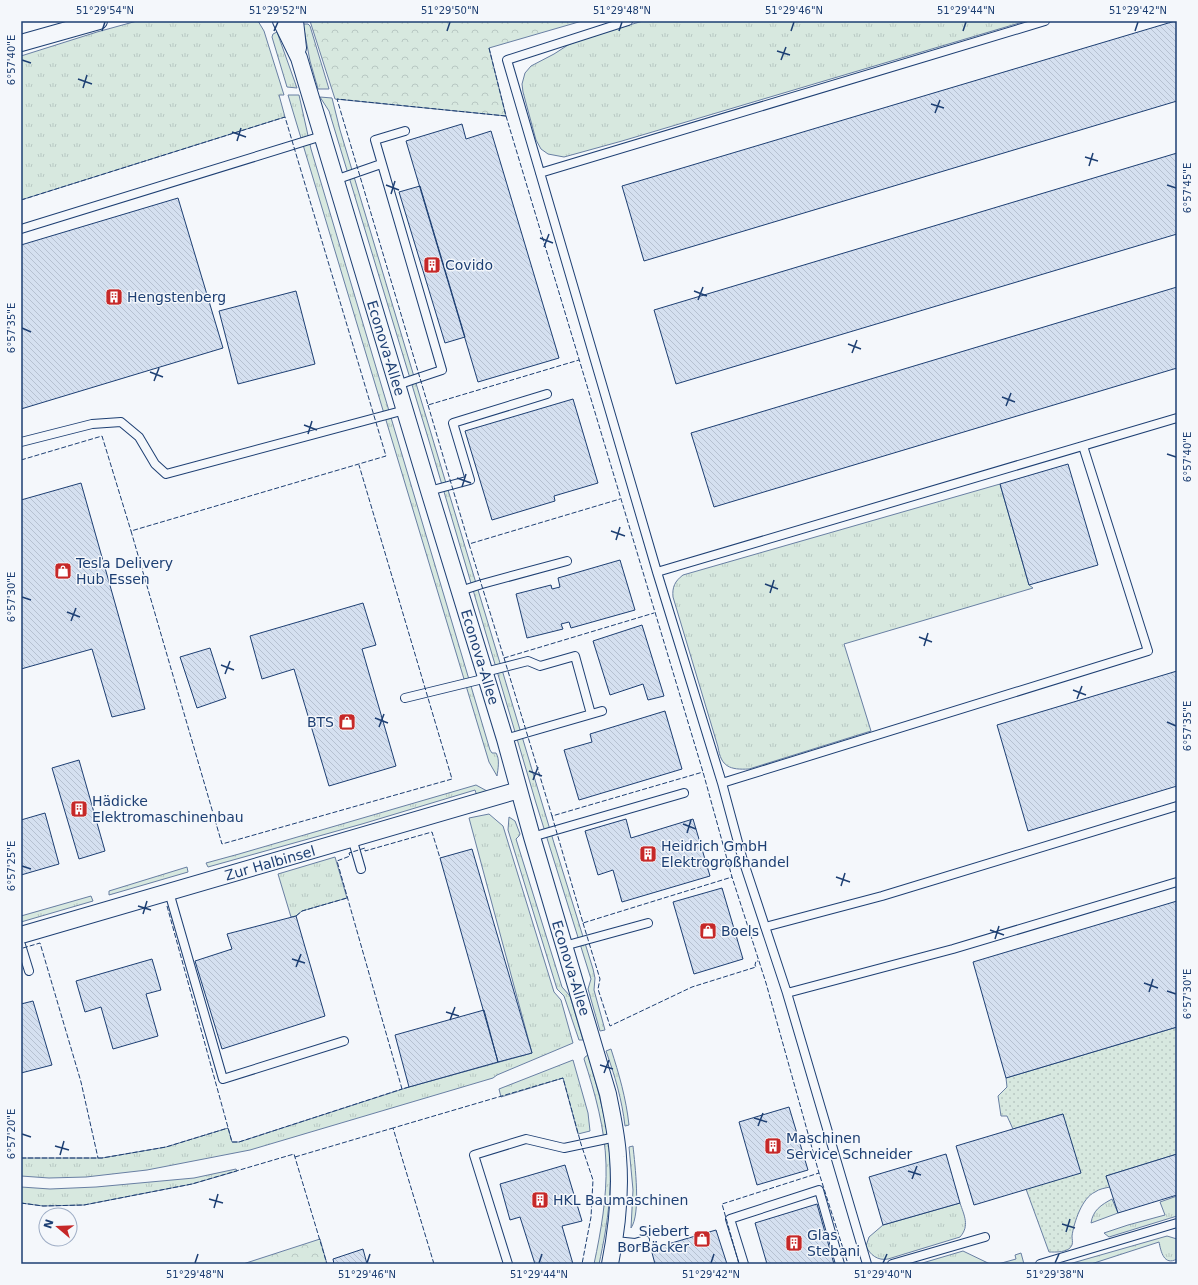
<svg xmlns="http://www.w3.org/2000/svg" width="1198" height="1285" font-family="'DejaVu Sans',sans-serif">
	<defs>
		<pattern id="grass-tufts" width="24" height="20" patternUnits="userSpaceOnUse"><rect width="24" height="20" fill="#d7e8df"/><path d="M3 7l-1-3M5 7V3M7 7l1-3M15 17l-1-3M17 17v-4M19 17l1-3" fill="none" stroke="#b8c8c3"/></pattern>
		<pattern id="forest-crowns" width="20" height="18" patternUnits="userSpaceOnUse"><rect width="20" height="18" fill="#d7e8df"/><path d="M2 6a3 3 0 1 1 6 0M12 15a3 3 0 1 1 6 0" fill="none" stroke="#b8c8c3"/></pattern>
		<pattern id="park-dots" width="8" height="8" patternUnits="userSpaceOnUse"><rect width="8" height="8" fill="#d7e8df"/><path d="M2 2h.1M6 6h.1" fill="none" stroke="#b8c8c3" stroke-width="1.8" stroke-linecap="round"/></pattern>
		<pattern id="building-back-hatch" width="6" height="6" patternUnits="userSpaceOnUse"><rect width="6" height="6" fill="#d5e0f0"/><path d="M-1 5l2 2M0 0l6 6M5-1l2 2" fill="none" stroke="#b6c1d1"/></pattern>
	</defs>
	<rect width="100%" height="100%" fill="#f4f7fb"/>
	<!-- grass -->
	<path fill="url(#grass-tufts)" stroke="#687fa3" d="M137 21H258L264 31 284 95H279L285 117 21 200V56L97 32Z
		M643 21H1026L622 141 564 157 548 154 541 149 536 140 523 92 522 84 525 73 531 66 554 54 568 45 588 37Z
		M303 24H308L310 26 329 89H318L310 61Z
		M277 32 297 88 287 87 272 37 273 34Z
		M288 95H299L311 149 490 750 492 753H496C500 759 498 769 497 776L489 762Z
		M320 97 332 98 340 130 554 843 593 969 595 978 594 990 605 1030 600 1031 588 989 591 979 536 803 429 441 329 111Z
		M1000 484 1029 585 1033 588 844 644 871 731 749 769C730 770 721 767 718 747L673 597C672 587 675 581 683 575Z
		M476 785 487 791 477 796 475 790 362 824 208 867 206 863 239 854Z
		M489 814 503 826 554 992 561 1000 573 1043 497 1075 493 1078 250 1150 147 1170 86 1177 49 1178 21 1176V1158H102L166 1147 228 1128 232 1142H239L409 1087 532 1053 469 818Z
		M509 817 515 821 520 834 519 836 516 839 562 987 570 996 583 1040H579L564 996 557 989 508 830Z
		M335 857 347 898 302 911 296 916 291 917 278 874Z
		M187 867 188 872 109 895V891Z
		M91 896 93 901 21 922V916Z
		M611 1049C619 1074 626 1098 629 1125L625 1126C622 1100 615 1076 606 1051Z
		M588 1055C596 1083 604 1110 608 1139 614 1181 608 1223 599 1264H594C601 1231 607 1197 606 1164 605 1129 595 1093 584 1059L585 1057Z
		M573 1060 588 1113 590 1131 578 1134 563 1078 501 1097 499 1089Z
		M633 1146C635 1165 641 1214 631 1228L633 1190 629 1147Z
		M236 1169 237 1171 192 1184 84 1205 43 1206 21 1203V1187L50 1189 96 1187 194 1178Z
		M1177 1196V1216L1109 1237 1104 1233 1128 1225 1165 1215 1160 1202Z
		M1112 1199 1118 1213 1091 1223C1093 1210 1101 1205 1112 1199Z
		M960 1203C964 1215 970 1226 960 1237L888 1259C878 1261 870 1255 866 1246L869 1237 883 1225Z
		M1167 1236 1177 1239V1259C1164 1266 1161 1252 1159 1242L1091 1264H1069Z
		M963 1251 990 1264H919Z
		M1021 1253 1024 1264H998L1016 1259 1015 1255Z"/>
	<!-- forest -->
	<path fill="url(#forest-crowns)" stroke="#687fa3" d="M310 21H582L489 48 506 116 335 99Z
		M320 1239 327 1264H243Z"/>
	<!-- park -->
	<path fill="url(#park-dots)" stroke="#687fa3" d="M1177 1027V1154L1106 1176 1110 1187C1105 1188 1099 1189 1095 1192 1082 1198 1074 1222 1072 1236 1072 1239 1073 1242 1072 1245 1069 1253 1055 1252 1049 1252L1026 1189 1063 1114 1013 1129 1007 1116H1001L998 1096 1007 1087 1006 1078Z"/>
	<!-- building -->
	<path fill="url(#building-back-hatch)" stroke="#1d3f73" d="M1175 21H1177V101L644 261 622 186Z
		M462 124 466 139 491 131 559 358 478 382 406 141Z
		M1177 153V234L676 384 654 310Z
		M420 186 465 337 445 343 399 192Z
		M178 198 223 348 21 409V245Z
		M1177 287V368L714 507 691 433Z
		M296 291 315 364 238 384 219 311Z
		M573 399 598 483 554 496 555 501 492 520 465 431Z
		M1068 464 1098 565 1029 585 1000 484Z
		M81 483 145 709 112 717 92 649 21 669V500Z
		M620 560 635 610 571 628 569 622 561 624 563 629 527 638 516 594 551 585 552 589 560 587 558 578Z
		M363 603 376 645 362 649 396 766 329 786 294 669 262 679 250 636Z
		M642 625 664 696 648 700 643 684 610 695 593 641Z
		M210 648 226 698 197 708 180 657Z
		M1177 671V786L1028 831 997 725Z
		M665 711 682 769 579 800 564 750 592 742 590 734Z
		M79 760 105 851 79 859 52 768Z
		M45 813 59 864 21 875V820Z
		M626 819 631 838 693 819 710 876 622 902 613 870 598 875 585 831Z
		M472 849 532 1053 498 1062 440 858Z
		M722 888 743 959 694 974 673 902Z
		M1177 901V1027L1006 1078 973 962Z
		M296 916 325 1016 222 1049 195 961 232 949 227 934Z
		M152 959 161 990 146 994 158 1036 113 1049 101 1007 85 1012 76 981Z
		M33 1001 52 1065 21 1073V1004Z
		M484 1010 498 1062 409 1087 395 1035Z
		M789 1107 808 1170 757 1185 739 1122Z
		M1063 1114 1081 1173 974 1205 956 1146Z
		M946 1154 960 1203 883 1225 869 1177Z
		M1177 1154V1195L1118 1213 1106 1176Z
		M565 1165 582 1221 562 1226 573 1264H535L520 1217 510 1220 500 1184Z
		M817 1204 834 1264H767L755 1223Z
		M716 1230 727 1264H655L651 1249Z
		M363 1249 367 1264H334L333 1259Z"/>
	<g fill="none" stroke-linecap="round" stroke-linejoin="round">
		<!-- service casing -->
		<g stroke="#1d3f73" stroke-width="10">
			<path id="service" d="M628 21 507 60 657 572 722 783 742 857 787 993 867 1264
				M540 173 1045 21
				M335 180 381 164
				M21 229 322 136
				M397 385 442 370 375 140 405 131
				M21 442 92 424 121 422 139 437 155 464 166 474 405 410
				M429 491 470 480 453 423 547 394
				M657 572 1177 418
				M460 591 482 584 567 561
				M485 672 528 661 540 666 575 656 591 714
				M405 698 487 678
				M505 739 602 711
				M722 783 1148 651 1083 446
				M532 837 684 793
				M352 838 361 869
				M169 892 223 1079 344 1041
				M765 927 882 896 1177 806
				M21 945 29 971
				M564 946 648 923
				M787 993 953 949 1177 882
				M615 1241 635 1243 645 1240
				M508 1264 474 1155 526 1139 564 1148 616 1137
				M744 1264 730 1219 819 1190 840 1264
				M892 1264 985 1237
				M1040 1264 1177 1223"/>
		</g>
		<!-- minor casing -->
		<g stroke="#1d3f73" stroke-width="18">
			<path id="minor" d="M281 21 299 58 429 491 505 739 532 837 608 1094C612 1115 617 1136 618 1157 621 1193 617 1229 610 1264
				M295 21 298 48
				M21 43 99 21
				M21 935 519 790"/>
		</g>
		<!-- service -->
		<use href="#service" stroke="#f4f7fb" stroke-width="8"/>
		<!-- minor -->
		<use href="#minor" stroke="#f4f7fb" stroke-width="16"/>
		<!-- fence -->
		<path stroke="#1d3f73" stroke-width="1" stroke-dasharray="5 2" stroke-linecap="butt" d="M489 48 506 116 703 772 732 877 766 983 819 1173 848 1264
			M506 116 337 99 428 405 579 360
			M21 200 285 117 386 456 131 531 222 844 452 779 359 465
			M428 405 469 544 620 499
			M21 460 102 436 131 531
			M469 544 504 658 654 613
			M504 658 552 816 703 772
			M552 816 583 923 732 877
			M167 906 232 1142H239L402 1089
			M296 916 302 911 347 898
			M583 923 600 979 598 989 610 1026 692 987 756 967 755 965 756 961H758
			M23 948 40 943 81 1082 98 1158
			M409 1087 402 1089 337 861 350 856 349 853 365 848V851L432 832 440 858
			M295 1157 393 1128
			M21 1158H102L166 1147 228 1128
			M21 1203 43 1206 84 1205 192 1184 294 1154 327 1264
			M434 1264 393 1128 563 1078 581 1144 593 1180 591 1217 582 1264
			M739 1264 722 1204 819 1173"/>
	</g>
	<!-- ticks -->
	<path fill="none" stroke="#1d3f73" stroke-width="1.5" d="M102 31 105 22M274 31 278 22M447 31 450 22M619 31 622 22M791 31 794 22M963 31 966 22M1135 31 1138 22M777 51 790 55M22 60 31 63M781 60 786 47M78 79 92 84M83 88 87 75M931 104 944 108M935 113 940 100M232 132 246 137M237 141 241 128M1085 157 1098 161M1089 166 1093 153M386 185 399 190M1167 185 1176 188M391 194 395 181M540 238 553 243M544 247 549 234M694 291 707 296M698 300 703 287M22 328 31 332M848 344 861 349M852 353 857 340M150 372 163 377M154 381 159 368M1002 397 1015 402M1006 406 1011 393M304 425 317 430M308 434 312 421M1167 454 1176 457M457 478 471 483M462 487 466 474M611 531 625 536M616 540 620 527M765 584 778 589M770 593 774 580M22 597 31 600M67 612 80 617M71 621 76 608M919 637 932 642M924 646 928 633M221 665 234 670M225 674 230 661M1073 690 1086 695M1077 699 1082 686M375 718 388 723M1167 722 1176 726M379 727 384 714M529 771 542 776M533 780 538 767M683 824 696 829M687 833 691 820M22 866 31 869M836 877 850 882M841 886 845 873M138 906 151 910M143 914 147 901M990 930 1004 935M995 939 999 926M292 959 305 963M296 967 301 954M1144 983 1158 988M1167 991 1176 994M1149 992 1153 979M446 1012 459 1016M450 1020 455 1007M600 1065 613 1069M604 1073 609 1060M754 1118 767 1122M758 1126 763 1113M22 1134 31 1137M55 1146 69 1150M60 1155 64 1141M908 1171 921 1175M912 1179 917 1166M209 1199 223 1203M214 1208 218 1194M1062 1224 1075 1228M1066 1232 1070 1219M195 1263 198 1254M367 1263 370 1254M539 1263 542 1254M711 1263 714 1254M883 1263 887 1254M1055 1263 1059 1254"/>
	<!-- icons -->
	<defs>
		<g id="building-square" transform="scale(0.9)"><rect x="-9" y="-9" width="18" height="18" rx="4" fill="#c62828" stroke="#f4f7fb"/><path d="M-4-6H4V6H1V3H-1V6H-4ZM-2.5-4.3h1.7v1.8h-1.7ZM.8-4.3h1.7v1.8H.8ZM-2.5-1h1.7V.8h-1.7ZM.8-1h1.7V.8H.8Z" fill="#fff"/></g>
		<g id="shop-square" transform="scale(0.9)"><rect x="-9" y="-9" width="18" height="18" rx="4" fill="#c62828" stroke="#f4f7fb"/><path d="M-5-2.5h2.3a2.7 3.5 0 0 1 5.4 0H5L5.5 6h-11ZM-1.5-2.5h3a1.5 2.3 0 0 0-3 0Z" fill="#fff"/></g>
	</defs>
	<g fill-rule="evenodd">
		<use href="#building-square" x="432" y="265"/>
		<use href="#building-square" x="114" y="297"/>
		<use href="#shop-square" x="63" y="571"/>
		<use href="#shop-square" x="347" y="722"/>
		<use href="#building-square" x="79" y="809"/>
		<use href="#building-square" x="648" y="854"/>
		<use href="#shop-square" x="708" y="931"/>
		<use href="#building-square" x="773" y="1146"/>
		<use href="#building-square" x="540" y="1200"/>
		<use href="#shop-square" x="702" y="1239"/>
		<use href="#building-square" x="794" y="1243"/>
	</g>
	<g text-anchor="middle" stroke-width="3" stroke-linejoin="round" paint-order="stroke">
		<!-- poi labels -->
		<g font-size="14" fill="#1d3f73" stroke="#f4f7fb" text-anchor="start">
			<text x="445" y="270">Covido</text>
			<text x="127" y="302">Hengstenberg</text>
			<text x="76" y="568">Tesla Delivery<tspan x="76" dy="16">Hub Essen</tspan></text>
			<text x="334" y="727" text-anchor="end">BTS</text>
			<text x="92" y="806">Hädicke<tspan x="92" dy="16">Elektromaschinenbau</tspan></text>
			<text x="661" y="851">Heidrich GmbH<tspan x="661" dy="16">Elektrogroßhandel</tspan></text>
			<text x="721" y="936">Boels</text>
			<text x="786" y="1143">Maschinen<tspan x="786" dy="16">Service Schneider</tspan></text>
			<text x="553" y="1205">HKL Baumaschinen</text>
			<text x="689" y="1236" text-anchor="end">Siebert<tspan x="689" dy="16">BorBäcker</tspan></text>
			<text x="807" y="1240">Glas<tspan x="807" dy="16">Stebani</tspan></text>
		</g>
		<!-- street labels -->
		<g font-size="14" fill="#1d3f73" stroke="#f4f7fb">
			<text transform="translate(386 348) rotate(73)" y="5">Econova-Allee</text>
			<text transform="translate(480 657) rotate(73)" y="5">Econova-Allee</text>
			<text transform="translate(270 863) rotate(-16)" y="5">Zur Halbinsel</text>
			<text transform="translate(571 968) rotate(73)" y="5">Econova-Allee</text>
		</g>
	</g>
	<!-- border -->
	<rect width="1198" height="1285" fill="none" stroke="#f4f7fb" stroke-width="44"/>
	<!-- north arrow -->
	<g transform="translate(58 1227) rotate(289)"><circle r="19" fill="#f4f7fb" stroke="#9eadc5"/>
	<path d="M0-3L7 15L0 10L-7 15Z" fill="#c62828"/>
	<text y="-6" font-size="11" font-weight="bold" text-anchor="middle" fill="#1d3f73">N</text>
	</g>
	<rect x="22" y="22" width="1154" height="1241" fill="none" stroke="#1d3f73" stroke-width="1.5"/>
	<g font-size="10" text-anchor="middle" fill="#1d3f73">
		<text x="105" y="14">51°29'54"N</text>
		<text x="278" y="14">51°29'52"N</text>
		<text x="450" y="14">51°29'50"N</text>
		<text x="622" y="14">51°29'48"N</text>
		<text x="794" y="14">51°29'46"N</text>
		<text x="966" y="14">51°29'44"N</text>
		<text x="1138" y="14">51°29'42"N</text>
		<text transform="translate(11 60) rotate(-90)" y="4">6°57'40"E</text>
		<text transform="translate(1187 188) rotate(-90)" y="4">6°57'45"E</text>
		<text transform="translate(11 328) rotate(-90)" y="4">6°57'35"E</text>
		<text transform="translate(1187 457) rotate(-90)" y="4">6°57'40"E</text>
		<text transform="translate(11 597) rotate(-90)" y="4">6°57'30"E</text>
		<text transform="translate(1187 726) rotate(-90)" y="4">6°57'35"E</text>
		<text transform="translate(11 866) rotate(-90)" y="4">6°57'25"E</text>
		<text transform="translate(1187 994) rotate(-90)" y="4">6°57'30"E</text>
		<text transform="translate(11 1134) rotate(-90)" y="4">6°57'20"E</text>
		<text x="195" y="1278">51°29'48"N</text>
		<text x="367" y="1278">51°29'46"N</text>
		<text x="539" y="1278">51°29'44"N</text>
		<text x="711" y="1278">51°29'42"N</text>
		<text x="883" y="1278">51°29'40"N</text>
		<text x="1055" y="1278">51°29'38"N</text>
	</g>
</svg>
